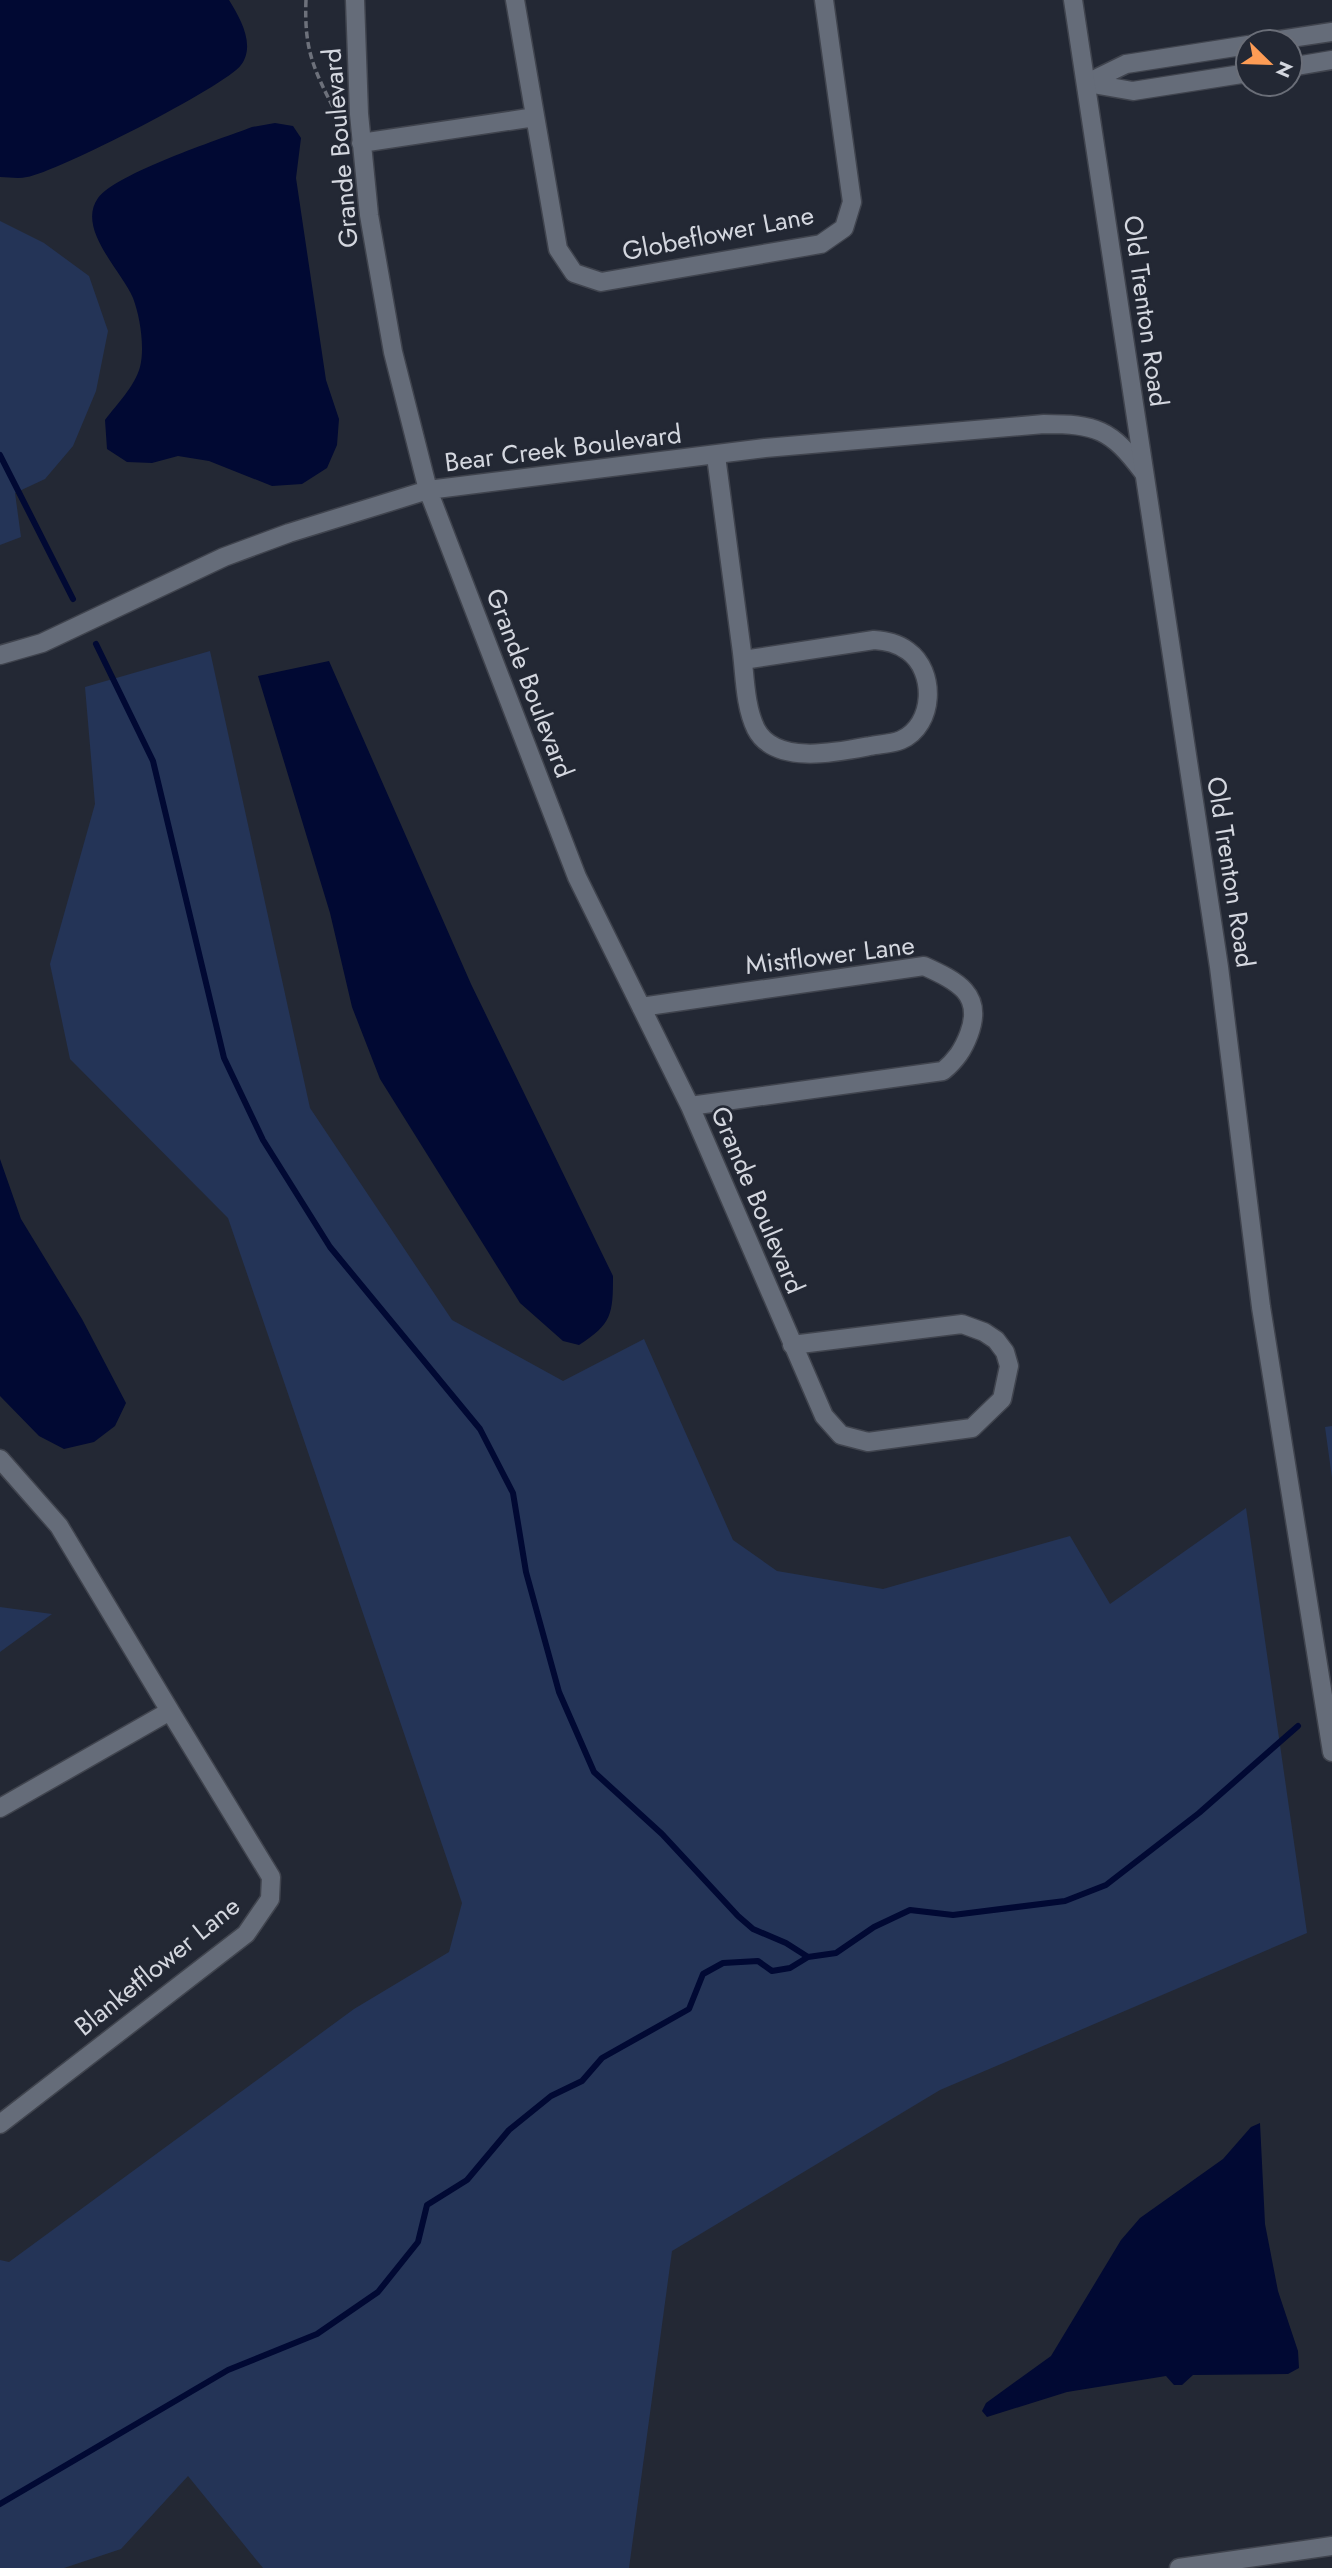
<svg xmlns="http://www.w3.org/2000/svg" width="1332" height="2568" font-family="Jost,sans-serif">
	<rect width="100%" height="100%" fill="#232834"/>
	<!-- green -->
	<path fill="#243457" d="M0 221 44 243 89 276 108 331 96 391 73 446 45 479 15 493 21 537 0 545Z
		M210 651 310 1108 452 1320 563 1381 644 1339 733 1540 777 1571 883 1589 1070 1536 1110 1604 1246 1508 1307 1933 940 2090 672 2251 629 2568H263L188 2476 121 2549 64 2568H0V2260L9 2262 354 2009 449 1952 462 1903 228 1218 70 1059 50 964 95 804 85 687Z
		M1332 1426V1478L1325 1427Z
		M0 1607 52 1614 0 1652Z"/>
	<!-- water -->
	<path fill="#010933" d="M0 0H229C240 18 256 45 241 65 226 86 55 173 27 177 18 179 9 177 0 177Z
		M275 123 293 126 301 138 296 178 326 380 339 419 337 445 327 468 302 484 272 486 209 461 178 456 152 463 127 462 107 449 105 420C117 404 135 386 140 367 145 348 140 316 133 298 122 271 76 229 98 198 117 173 218 140 252 127Z
		M329 661 471 984 613 1276C613 1314 612 1324 579 1345L563 1341 520 1303 380 1079 352 1007 330 913 258 676Z
		M0 1159 21 1219 82 1319 126 1403 115 1426 94 1442 64 1449 39 1436 0 1396Z
		M1260 2123 1265 2224 1278 2291 1298 2351 1299 2368 1288 2374 1193 2375 1182 2385H1174L1166 2376 1067 2392 987 2417 982 2411 986 2403 1051 2356 1121 2240 1140 2218 1223 2159 1251 2127Z"/>
	<g fill="none" stroke-linecap="round" stroke-linejoin="round">
		<!-- stream -->
		<path stroke="#010933" stroke-width="6" d="M0 455 73 599
			M96 644 153 761 224 1058 263 1140 330 1247 480 1429 513 1493 526 1572 559 1692 594 1772 662 1834 738 1916 753 1929 786 1943 808 1957
			M0 2504 228 2370 317 2334 378 2292 418 2242 427 2205 467 2180 509 2130 551 2096 582 2081 602 2058 689 2009 703 1974 723 1963 758 1961 772 1971 790 1968 808 1957 836 1953 874 1927 910 1910 953 1915 1065 1901 1106 1885 1199 1813 1298 1726"/>
		<!-- street casing -->
		<g stroke="#40444e" stroke-width="21">
			<path id="street" d="M355 0 359 114 369 215 393 352 428 490 577 877 690 1106 824 1416 841 1435 868 1442 972 1428 1002 1399 1009 1366 1005 1352 996 1340 984 1332 962 1324 792 1345
				M515 0 558 249 574 273 601 282 821 244 844 228 852 202 824 0
				M1265 42 1332 32
				M1290 67 1332 60
				M1087 83 1126 64 1248 45
				M1087 83 1133 91 1248 73
				M361 143 535 117
				M716 456C724 519 733 582 741 645 745 671 744 705 756 729 775 766 839 752 870 746 879 744 892 744 901 740 935 725 936 671 908 651 897 643 887 641 874 640L743 660
				M0 655 42 643 224 557 289 533 428 490 765 448 1044 424C1096 424 1111 429 1143 472
				M641 1007 924 966C957 981 984 994 969 1034 963 1050 956 1060 943 1071L690 1106
				M0 1459 59 1526 170 1711
				M0 1808 170 1711 271 1877 270 1899 246 1934 0 2124
				M1179 2568 1332 2546"/>
		</g>
		<!-- secondary casing -->
		<g stroke="#40444e" stroke-width="21">
			<path id="secondary" d="M1073 0 1219 967 1261 1307 1332 1752"/>
		</g>
		<!-- path -->
		<path stroke="#6d717b" stroke-width="3.5" stroke-dasharray="7 3.5" stroke-linecap="butt" d="M306 0C304 49 313 68 335 111H343"/>
		<!-- street -->
		<use href="#street" stroke="#656c79" stroke-width="18"/>
		<!-- secondary -->
		<use href="#secondary" stroke="#656c79" stroke-width="18"/>
	</g>
	<g text-anchor="middle" stroke-width="5" stroke-linejoin="round" paint-order="stroke">
		<!-- street labels -->
		<g font-size="26" fill="#d4d7df" stroke="#232834">
			<text transform="translate(340 148) rotate(-95)" y="9">Grande Boulevard</text>
			<text transform="translate(718 233) rotate(-11)" y="9">Globeflower Lane</text>
			<text transform="translate(1146 311) rotate(82)" y="9">Old Trenton Road</text>
			<text transform="translate(563 448) rotate(-7)" y="9">Bear Creek Boulevard</text>
			<text transform="translate(530 683) rotate(69)" y="9">Grande Boulevard</text>
			<text transform="translate(1231 872) rotate(81)" y="9">Old Trenton Road</text>
			<text transform="translate(830 955) rotate(-7)" y="9">Mistflower Lane</text>
			<text transform="translate(758 1200) rotate(67)" y="9">Grande Boulevard</text>
			<text transform="translate(157 1966) rotate(-39)" y="9">Blanketflower Lane</text>
		</g>
	</g>
	<!-- north arrow -->
	<g transform="translate(1269 63) rotate(113)"><circle r="33" fill="#232834" stroke="#6a6e78" stroke-width="2"/>
	<path d="M0-5L12 26L0 18L-12 26Z" fill="#fd9c55"/>
	<text y="-10" font-size="19" font-weight="bold" text-anchor="middle" fill="#d4d7df">N</text>
	</g>
</svg>
